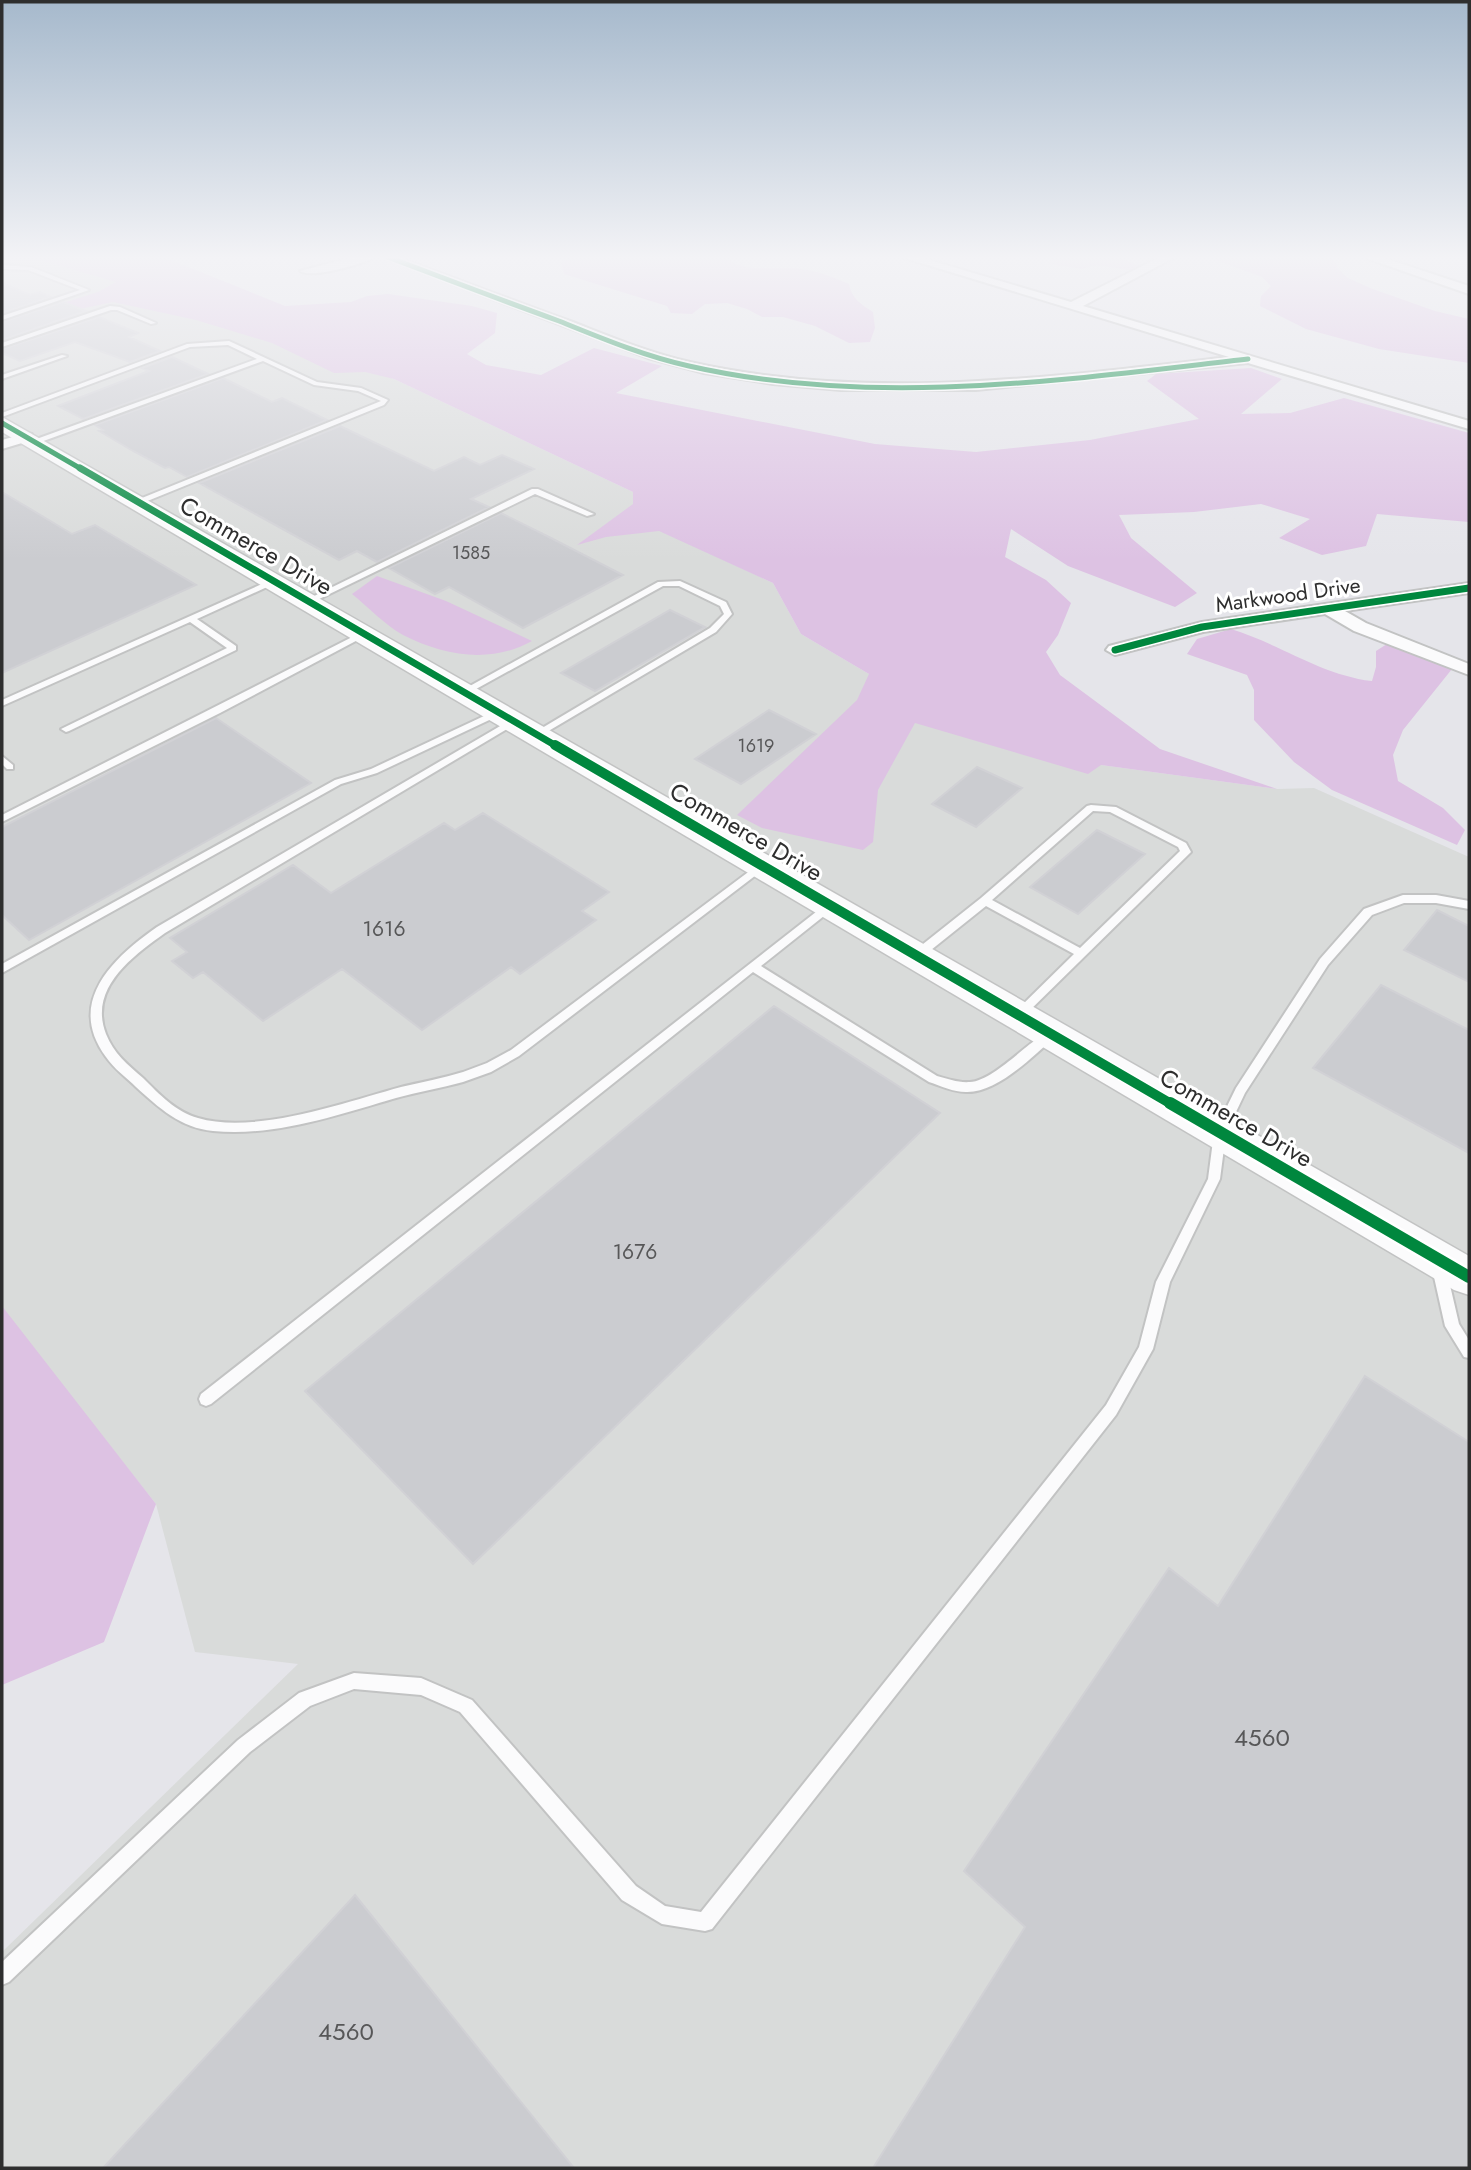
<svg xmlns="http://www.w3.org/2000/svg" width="1471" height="2170" font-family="Jost,sans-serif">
	<rect width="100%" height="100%" fill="#e5e5ea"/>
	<!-- industrial -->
	<path fill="#d9dbda" d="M2 256H108L394 379 633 492V504L659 530 773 583 801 634 869 674 1101 765 1277 789 1314 788 1469 857V2168H2V1952L298 1664 195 1652 156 1504 2 1309Z"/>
	<!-- green -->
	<path fill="#ddc2e3" d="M38 256H161L285 306 351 302 367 296 388 294 472 306 497 313 495 333 467 354 486 365 541 375 594 348 662 366 616 393 875 444 976 452 1090 440 1199 419 1147 381 1156 374 1251 368 1282 379 1241 414 1290 413 1344 398 1469 433V522L1377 514 1366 546 1322 555 1279 538 1310 519 1261 504 1194 512 1119 515 1131 538 1197 593 1175 607 1068 566 1011 529 1005 557 1046 580 1071 603 1058 635 1046 652 1060 675 1160 749 1277 789 1101 765 1088 774 915 723 878 790 873 842 863 850 762 828 737 815 857 700 869 674 801 634 773 583 659 531 606 537 577 545 633 504V492L394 379 365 372 334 373 272 343 196 320 113 302 37 318 2 329 6 321 98 292 116 282 40 260Z
		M571 256H725C740 275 779 266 801 269 818 271 833 277 849 284 851 298 862 305 873 312L875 328 870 342 849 343 815 326 783 317H762L747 309 727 303 705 304 692 314 671 313 667 306 564 274 561 262Z
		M1048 256C1076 256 1114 250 1138 266L1130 270 1097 265 1082 269 1051 264Z
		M1205 256H1332L1338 269 1348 278 1370 288 1435 311 1469 319V363L1379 349 1306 329 1260 306 1261 296 1271 286 1262 277Z
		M377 576 446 601 532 641C491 664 444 656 403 635 385 625 368 607 352 594Z
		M1231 629C1280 644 1321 675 1372 681L1376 667V651L1387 644 1452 669 1403 730 1393 755 1398 781 1443 808 1465 830 1457 845 1332 790 1294 762 1254 720V690L1247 675 1187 654 1197 639Z
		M2 1306 156 1504 104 1642 2 1685Z"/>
	<!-- building -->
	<path fill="#cbccd0" stroke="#d1d1d5" stroke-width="2" d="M2 283 30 295 40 292 51 297 2 313Z
		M63 302 86 311 2 340V322Z
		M99 317 138 333 129 337 160 351 130 362 75 342 20 361 2 353V349Z
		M172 357 208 374 83 419 58 406 149 371 142 368Z
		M223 378 272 402 282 398 327 420 187 477 169 467 165 468 133 451 99 431 103 430 95 425Z
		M340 426 434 471 464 457 480 465 502 455 534 469 471 499 489 507 377 562 357 551 339 560 199 483Z
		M2 492 72 534 95 525 196 585 2 673Z
		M501 513 549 537 623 575 523 628 449 587 435 594 389 568Z
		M670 610 705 627 595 691 561 673Z
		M769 710 816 734 741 784 695 759Z
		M216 718 311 783 29 940 2 915V827Z
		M977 767 1022 788 976 827 932 804Z
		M483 813 609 892 582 911 596 920 520 974 511 967 422 1030 342 969 263 1021 203 972 193 978 172 961 187 952 170 938 293 865 331 893 444 823 455 830Z
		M1097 830 1145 854 1078 914 1030 887Z
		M1437 910 1469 926V982L1404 950Z
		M1381 985 1469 1030V1153L1313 1068Z
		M774 1006 940 1113 473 1564 305 1391Z
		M1365 1376 1469 1442V2168H873L1025 1927 964 1871 1169 1568 1218 1606Z
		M355 1895 574 2168H103Z"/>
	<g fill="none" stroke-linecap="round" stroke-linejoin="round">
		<!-- lane casing -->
		<g stroke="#c2c3c3" stroke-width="4">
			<path id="lane" d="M2 265 31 267 89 290 2 320V316L80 290 28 270 2 269Z
				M110 306 120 307 156 323 151 324 117 310H111L2 347V343Z
				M229 341 317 382 361 388 388 400 384 405 140 504 136 502 137 500 381 401 358 391 314 385 263 361 38 443 31 441 257 359 228 345 190 347 2 417V413L187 344Z
				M62 355 67 356 2 379V375Z
				M532 489H538L594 514 587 516 535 494 311 603 304 601Z
				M271 580 278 582 197 619 236 646V650L69 731 66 732 61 729 227 648 190 622 2 706V700Z
				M680 581 726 602 732 614 716 632 540 736 537 737 532 734 710 628 724 614 720 606 679 586H663L467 694 464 695 459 692 658 582Z
				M362 632 369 634 220 713 2 822V815Z
				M499 709 502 710V714L377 773 341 784 2 973V964L335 780 371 769Z
				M514 718 519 721 517 723 165 933C133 956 88 988 106 1034 114 1054 127 1064 143 1078 159 1094 176 1112 198 1118 255 1135 346 1102 401 1087 422 1082 443 1078 463 1072L487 1063 511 1050 759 864H767L768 866 519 1056 491 1072 463 1082C441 1088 418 1092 396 1098 338 1115 275 1137 213 1131 181 1128 159 1108 136 1087 126 1077 114 1069 106 1057 65 1002 114 957 157 927Z
				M2 756 13 765V769H7L2 764Z
				M1091 805 1116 807 1186 843 1191 852 1023 1017H1015L1013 1014 1074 954 986 906 921 958H913L911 955 913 952 981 898 1087 806ZM1093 811 1110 812 1178 847 1180 851 1080 948 992 900Z
				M1403 895H1436L1469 901V909L1436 903H1404L1372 915 1328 965 1245 1093 1226 1133 1220 1179 1170 1282 1153 1349 1116 1415 712 1929 705 1931 662 1924 622 1900 460 1712 421 1695 354 1689 310 1706 250 1752 9 1982 2 1985V1962L238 1740 299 1693 354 1673 421 1678 472 1700 636 1886 665 1906 701 1912 1106 1405 1139 1347 1156 1282 1208 1179 1214 1133 1236 1088 1320 959 1364 909Z
				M830 901 835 905 834 908 761 966 937 1076C948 1079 959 1083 970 1082 998 1080 1038 1029 1054 1032L1056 1035 1054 1038C1032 1057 997 1093 966 1092 953 1092 941 1086 929 1082L753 972 211 1404 206 1406 201 1404 199 1399 201 1394Z
				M1439 1262 1444 1264 1446 1268 1459 1324 1469 1340V1358L1464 1357 1445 1326 1432 1268 1434 1264Z"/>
		</g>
		<!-- street casing -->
		<g stroke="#c2c3c3" stroke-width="4">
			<path id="street" d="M357 256H376C364 264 311 279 300 271Z
				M379 256H396C454 278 512 300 570 321 609 336 649 353 690 362 868 402 1051 377 1229 357L898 256H916L1071 302 1162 256H1177L1083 306 1469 421V429L1248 363 976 390H841L773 384 704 373 648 358Z
				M1360 256H1378L1469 286V294Z
				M27 433 32 434V440L2 449V440Z
				M1469 583V593L1345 611 1366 623 1469 664V675L1354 631 1325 614 1203 632 1115 655 1106 650 1109 646 1202 622Z"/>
		</g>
		<!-- secondary casing -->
		<g stroke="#c2c3c3" stroke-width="3">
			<path id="secondary" d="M2 417 1469 1256V1295L1454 1290 2 432Z"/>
		</g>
		<!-- lane -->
		<use href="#lane" fill="#fbfbfc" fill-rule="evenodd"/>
		<!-- street -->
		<use href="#street" fill="#fbfbfc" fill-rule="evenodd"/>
		<!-- secondary -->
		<use href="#secondary" fill="#fbfbfc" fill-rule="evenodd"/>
		<!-- cycleway-far3 casing -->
		<g stroke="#fff" stroke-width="8">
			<path id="cycleway-far3" d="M385 256C443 278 501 300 559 321 601 338 644 356 689 366 873 408 1063 380 1248 359
				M2 423 83 470"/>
		</g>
		<!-- cycleway-far2 casing -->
		<g stroke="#fff" stroke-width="10">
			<path id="cycleway-far2" d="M80 468 558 747
				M1115 650 1202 627 1469 588"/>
		</g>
		<!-- cycleway-far1 casing -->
		<g stroke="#fff" stroke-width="13">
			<path id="cycleway-far1" d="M555 745 1173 1105"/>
		</g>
		<!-- cycleway casing -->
		<g stroke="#fff" stroke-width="17">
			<path id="cycleway" d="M1170 1103 1469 1277"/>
		</g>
		<!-- cycleway-far3 -->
		<use href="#cycleway-far3" stroke="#00873e" stroke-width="5"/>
		<!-- cycleway-far2 -->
		<use href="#cycleway-far2" stroke="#00873e" stroke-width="7"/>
		<!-- cycleway-far1 -->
		<use href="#cycleway-far1" stroke="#00873e" stroke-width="10"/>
		<!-- cycleway -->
		<use href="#cycleway" stroke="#00873e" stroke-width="12"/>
	</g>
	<!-- sky -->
	<linearGradient id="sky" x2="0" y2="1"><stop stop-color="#a6b9cc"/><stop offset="0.46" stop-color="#f3f3f6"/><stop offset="1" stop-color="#f3f3f6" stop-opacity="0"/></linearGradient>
	<rect width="1471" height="560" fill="url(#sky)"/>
	<g text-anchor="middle" stroke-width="6" stroke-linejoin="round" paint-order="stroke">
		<!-- far-number labels -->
		<g font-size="18" fill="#575758">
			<text x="471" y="559">1585</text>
			<text x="756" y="752">1619</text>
		</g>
		<!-- far-street labels -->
		<g font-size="21" fill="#2e2e2e" stroke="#fff">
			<text transform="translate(1288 595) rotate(-8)" y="7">Markwood Drive</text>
		</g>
		<!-- number labels -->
		<g font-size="21" fill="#575758">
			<text x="384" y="936">1616</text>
			<text x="635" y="1259">1676</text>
		</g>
		<!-- street labels -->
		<g font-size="24" fill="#2e2e2e" stroke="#fff">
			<text transform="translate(256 546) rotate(30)" y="8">Commerce Drive</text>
			<text transform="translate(746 832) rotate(30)" y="8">Commerce Drive</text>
			<text transform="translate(1236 1118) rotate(30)" y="8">Commerce Drive</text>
		</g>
		<!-- near-number labels -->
		<g font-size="24" fill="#575758">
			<text x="1262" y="1746">4560</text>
			<text x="346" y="2040">4560</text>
		</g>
	</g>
	<!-- border -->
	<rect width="1471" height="2170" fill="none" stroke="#2e2e2e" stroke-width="7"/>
</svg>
